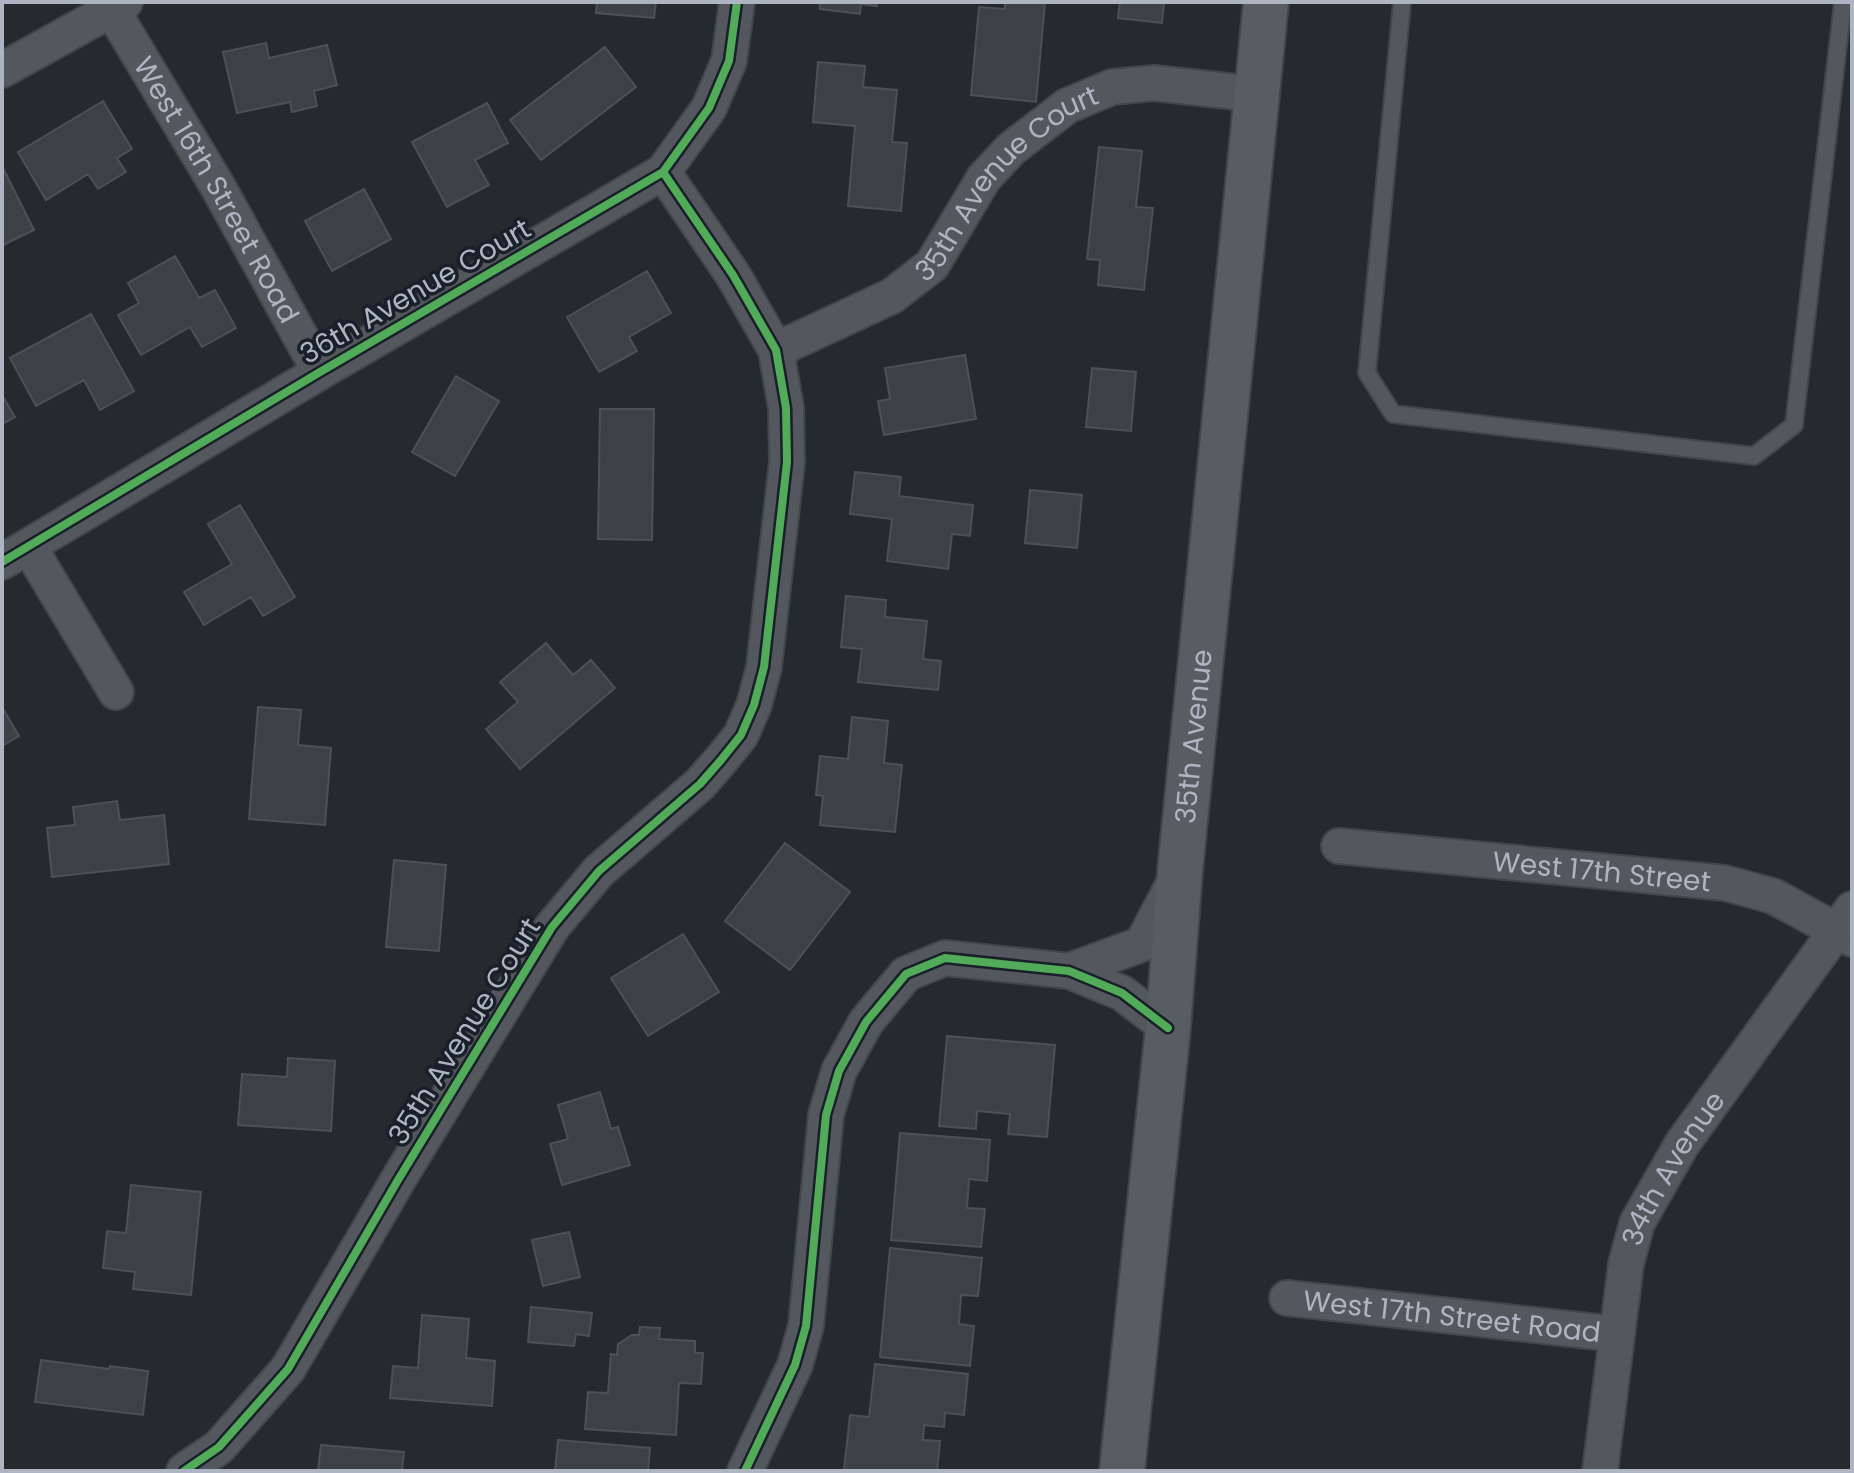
<svg xmlns="http://www.w3.org/2000/svg" width="1854" height="1473" font-family="Poppins,sans-serif">
	<rect width="100%" height="100%" fill="#252a2f"/>
	<!-- building -->
	<path fill="#3d4146" stroke="#4c5158" stroke-width="2" d="M597 2H656L654 18 596 13Z
		M820 2H877V6L861 4 860 14 820 9Z
		M1005 2H1045L1036 102 971 95 979 7 1005 9Z
		M1120 2H1164L1162 23 1118 18Z
		M266 43 269 58 327 45 337 85 314 91 317 106 292 112 290 102 237 113 223 52Z
		M605 47 636 87 541 160 510 120Z
		M818 62 865 66 863 87 897 90 892 142 907 143 901 211 848 206 855 126 813 122Z
		M103 101 132 149 117 158 126 172 98 189 88 174 46 200 18 152Z
		M487 103 508 143 475 160 489 185 447 207 412 142Z
		M1099 147 1142 151 1136 207 1153 208 1144 290 1098 285 1100 260 1087 259Z
		M2 166 34 230 3 245 2 244Z
		M364 189 391 239 332 271 305 221Z
		M175 256 199 298 215 290 236 328 202 347 190 327 141 355 118 315 139 303 128 283Z
		M647 271 671 313 629 337 637 351 599 372 567 317Z
		M91 314 134 391 100 410 84 380 36 406 10 358Z
		M965 355 976 419 884 435 878 401 890 399 885 368Z
		M1092 368 1136 372 1131 431 1086 427Z
		M456 376 499 401 455 476 412 452Z
		M2 395 15 417 2 424Z
		M600 409H654L652 540 598 539Z
		M855 472 901 477 899 496 973 505 970 536 952 534 948 569 887 561 892 519 850 514Z
		M1030 490 1082 495 1077 548 1025 543Z
		M240 505 295 597 263 616 251 597 204 625 184 592 232 564 208 524Z
		M846 596 886 600 885 617 927 621 923 659 941 661 938 690 858 682 862 649 841 647Z
		M546 643 573 675 591 660 615 688 520 769 486 729 518 702 500 682Z
		M2 707 19 736 2 746Z
		M258 707 301 710 298 745 331 748 325 825 249 819Z
		M852 717 888 721 884 763 902 765 895 832 820 825 823 796 816 795 820 756 848 759Z
		M117 801 120 820 164 815 169 864 52 877 47 828 75 825 73 807Z
		M785 843 850 892 790 970 725 921Z
		M394 860 446 865 439 951 386 947Z
		M683 934 719 992 648 1036 611 978Z
		M947 1036 1055 1045 1047 1137 1008 1134 1010 1114 977 1111 976 1129 939 1126Z
		M288 1058 335 1061 331 1131 238 1125 242 1074 287 1077Z
		M600 1092 611 1129 618 1127 630 1165 562 1185 550 1144 568 1139 558 1105Z
		M900 1133 990 1140 987 1181 969 1179 967 1208 985 1209 981 1247 891 1240Z
		M131 1185 201 1192 191 1295 133 1289 135 1272 103 1268 107 1231 126 1233Z
		M569 1232 580 1277 543 1286 532 1240Z
		M890 1248 982 1258 978 1296 961 1295 959 1324 974 1326 970 1366 880 1357Z
		M531 1307 592 1313 589 1336 576 1334 574 1346 528 1342Z
		M422 1315 469 1319 466 1358 495 1361 492 1406 390 1398 393 1366 418 1368Z
		M640 1327 660 1328 659 1339 695 1341V1353H703L701 1384 679 1383 676 1435 585 1429 588 1392 608 1393 611 1354 617 1355 618 1344 632 1335H639Z
		M41 1360 109 1369 110 1366 148 1371 143 1415 35 1402Z
		M875 1364 968 1374 964 1415 945 1413 944 1427 924 1425 923 1440 940 1441 937 1471 844 1470 850 1415 869 1417Z
		M558 1440 650 1448 648 1471H555Z
		M321 1445 404 1452 402 1471H318Z"/>
	<g fill="none" stroke-linecap="round" stroke-linejoin="round">
		<!-- service casing -->
		<g stroke="#42464a" stroke-width="20">
			<path id="service" d="M1402 2 1367 373 1393 414 1754 456 1794 425 1843 2"/>
		</g>
		<!-- minor casing -->
		<g stroke="#42464a" stroke-width="38">
			<g id="minor">
				<path id="s1" d="M112 10 218 187 320 372"/>
				<path d="M2 70 125 2"/>
				<path id="s2" d="M776 350 892 296 932 265 984 178 1011 149 1067 106 1112 87 1154 83 1255 94"/>
				<path d="M29 547 116 692"/>
				<path d="M2 562 320 372 663 172 709 108 729 61 737 2"/>
				<path id="s3" d="M1339 846 1725 883 1773 896 1852 939"/>
				<path d="M1069 971 1142 944 1176 879"/>
				<path id="s4" d="M1287 1298 1616 1334"/>
				<path d="M184 1471 219 1447 288 1369 398 1180 552 927 599 871 700 784 721 760 741 735 754 705 764 667 787 462 786 408 776 350 733 275 663 172"/>
				<path d="M745 1471 795 1365 806 1326 826 1115 839 1071 866 1022 906 974 945 958 1069 971 1122 993 1168 1028"/>
				<path id="s5" d="M1600 1471 1626 1264 1637 1223 1682 1144 1852 909"/>
			</g>
		</g>
		<!-- secondary casing -->
		<g stroke="#42464a" stroke-width="48">
			<g id="secondary">
				<path id="s6" d="M1122 1471 1168 1028 1180 871 1266 2"/>
			</g>
		</g>
		<!-- service -->
		<use href="#service" stroke="#54585e" stroke-width="16"/>
		<!-- minor -->
		<use href="#minor" stroke="#54585e" stroke-width="34"/>
		<!-- secondary -->
		<use href="#secondary" stroke="#585c63" stroke-width="44"/>
		<!-- cycleway casing -->
		<g stroke="#192029" stroke-width="13">
			<path id="cycleway" d="M2 562 320 372 663 172 709 108 729 61 737 2
				M184 1471 219 1447 288 1369 398 1180 552 927 599 871 700 784 721 760 741 735 754 705 764 667 787 462 786 408 776 350 733 275 663 172
				M745 1471 795 1365 806 1326 826 1115 839 1071 866 1022 906 974 945 958 1069 971 1122 993 1168 1028"/>
		</g>
		<!-- cycleway -->
		<use href="#cycleway" stroke="#51ab58" stroke-width="8"/>
	</g>
	<g text-anchor="middle" stroke-width="7" stroke-linejoin="round" paint-order="stroke">
		<!-- street labels -->
		<g font-size="28" fill="#adb5c2" stroke="#192029">
			<text dy="10" stroke="none"><textPath href="#s2" startOffset="292">35th Avenue Court</textPath></text>
			<text dy="10" stroke="none"><textPath href="#s1" startOffset="208">West 16th Street Road</textPath></text>
			<text transform="translate(415 291) rotate(-30)" y="10">36th Avenue Court</text>
			<text dy="10" stroke="none"><textPath href="#s6" startOffset="738">35th Avenue</textPath></text>
			<text dy="10" stroke="none"><textPath href="#s3" startOffset="264">West 17th Street</textPath></text>
			<text transform="translate(464 1031) rotate(-58)" y="10">35th Avenue Court</text>
			<text dy="10" stroke="none"><textPath href="#s5" startOffset="316">34th Avenue</textPath></text>
			<text dy="10" stroke="none"><textPath href="#s4" startOffset="166">West 17th Street Road</textPath></text>
		</g>
	</g>
	<!-- border -->
	<rect width="1854" height="1473" fill="none" stroke="#adb5c2" stroke-width="8"/>
</svg>
